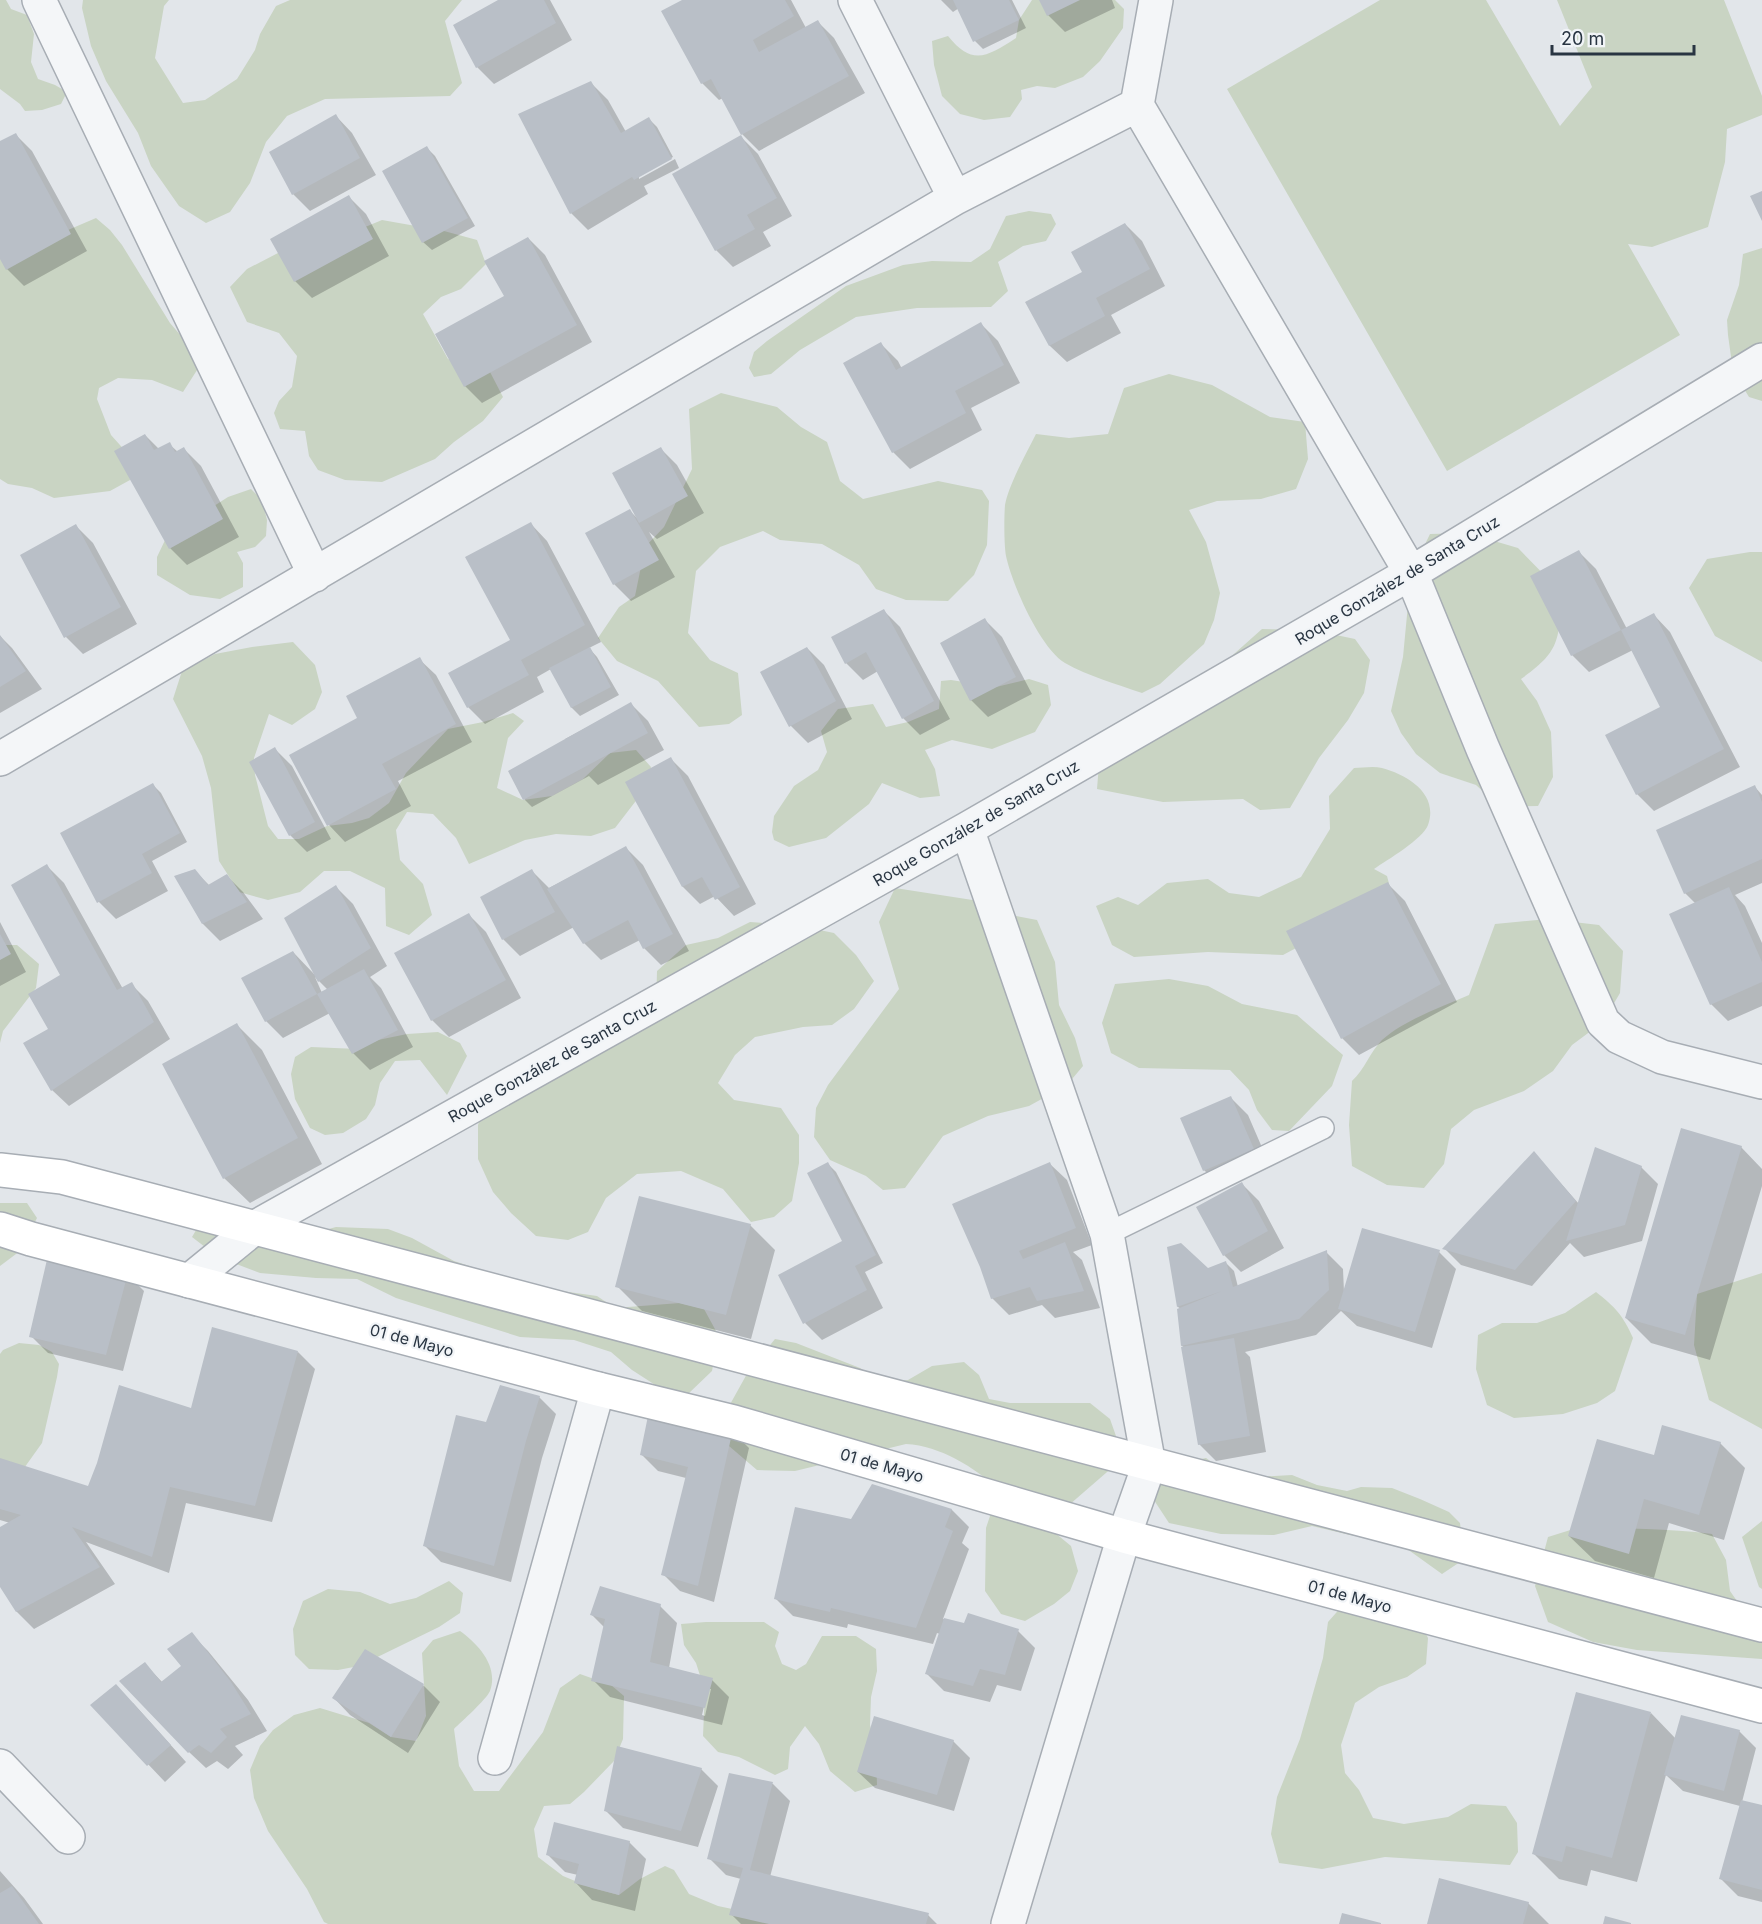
<svg xmlns="http://www.w3.org/2000/svg" width="1762" height="1924" font-family="Inter,sans-serif">
	<rect width="100%" height="100%" fill="#e2e6ea"/>
	<!-- green -->
	<path fill="#c9d4c3" d="M0 0H6L11 9 27 15 34 34 31 62 38 79 55 85 67 92 61 104 42 110 25 111 20 104 0 89Z
		M83 0H169L164 6 155 58 183 103 205 100 237 79 255 50 260 34 276 6 290 0H462L445 21 462 83 450 96 325 99 287 116 266 142 250 183 230 212 206 223 179 206 151 166 138 133 106 81 91 46 82 8Z
		M1032 0H1115L1124 9 1123 28 1100 61 1083 77 1055 88 1037 86 1021 90 1022 99 1010 117 984 120 960 114 942 96 934 65 932 41 948 36C972 66 987 57 1016 38L1019 20Z
		M1380 0H1486L1560 126 1592 87 1557 0H1724L1762 96V115L1727 129 1725 162 1708 227 1652 247 1628 244 1680 335 1447 471 1227 89Z
		M1029 211 1051 214 1056 224 1046 241 1023 246 998 262 1008 291 991 307 917 308 856 317 800 350 771 374 754 377 749 368 754 352 767 341 846 286 903 265 932 261 971 262 990 249 1006 216Z
		M96 218 110 230 122 245 170 323 188 344 199 367 183 392 152 380 118 378 99 388 97 399 111 435 128 454 130 480 110 491 54 498 32 488 8 484 0 479V247L68 230Z
		M382 220 444 231 477 240 486 264 461 289 441 297 423 314 448 359 490 372 503 397 483 421 454 442 435 459 382 482 345 480 318 470 309 456 305 431 280 429 274 413 279 401 292 387 297 356 279 333 247 322 230 287 247 269 278 253 346 235Z
		M1762 248V401L1749 397 1733 371 1728 335 1727 320 1739 285 1743 254Z
		M1169 374 1212 385 1270 417 1305 422 1308 459 1296 489 1261 499 1217 501 1189 510 1206 542 1220 593 1214 620 1204 644 1160 684 1142 693C1116 684 1088 676 1065 663 1040 648 1012 584 1006 556 1004 544 1004 518 1005 505 1008 486 1027 452 1036 434L1069 438 1108 434 1124 388Z
		M721 393 777 407 801 427 827 442 840 481 863 499 938 481 982 490 989 501 987 545 974 575 948 601 906 600 876 589 859 565 822 544 780 540 763 531 720 547 696 571 688 633 710 660 738 673 742 715 729 724 699 727 658 681 617 661 598 638 619 607 635 596 645 547 664 527 692 469 689 409Z
		M251 489 262 500 267 520 266 536 255 547 237 552 243 563V587L220 599 190 595 157 575V557L167 536 228 497Z
		M1467 533 1518 548 1562 593C1558 640 1562 650 1521 679L1537 701 1551 732 1553 777 1538 806 1500 807 1476 785 1440 773 1416 754 1401 733 1391 711 1403 657 1411 573 1430 534Z
		M1750 552H1762V662L1715 636 1689 588 1707 559Z
		M1262 629 1312 630 1355 639 1370 660 1364 693 1348 720 1319 758 1290 808 1260 810 1243 799 1163 802 1097 789 1100 752 1216 670Z
		M293 642 315 665 322 692 315 709 292 725 269 714 254 758 255 775 268 826 278 839H299L327 826 352 823 369 818 389 803 406 773 448 729 483 722 513 713 524 721 508 738 497 788 523 800 552 796 583 779 610 753 636 750 651 767 645 789 615 828 591 836 556 834 525 840 469 864 456 838 433 814 407 812 396 830 400 860 423 884 432 915 409 935 386 926 385 888 350 871H324L300 892 268 900 239 892 219 861 211 788 202 756 173 699 182 671 215 654 252 647Z
		M1029 679 1048 685 1051 705 1035 732 992 749 952 740 925 750 935 769 940 796 920 798 882 783 869 804 826 838 789 847 774 840 772 832 774 816 794 786 818 770 827 752 821 731 838 709 873 704 886 727 908 722 939 709 941 681 951 680 996 687Z
		M1354 768C1362 768 1373 766 1382 768 1408 775 1439 794 1428 825 1423 839 1387 860 1374 869L1387 876 1393 899 1326 932 1283 955 1208 952 1134 957 1112 945 1096 906 1118 897 1138 905 1167 883 1208 879 1229 893 1259 897 1301 877 1330 829 1329 796Z
		M895 888 979 901 996 912 1037 920 1055 962 1059 1005 1075 1038 1083 1066 1067 1085 1029 1106 988 1116 943 1136 905 1188 883 1190 866 1176 830 1160 814 1137 816 1108 828 1085 899 989 879 922Z
		M1548 919 1599 925 1623 951 1620 993 1603 1022 1572 1045 1553 1071 1524 1091 1474 1110 1451 1129 1444 1164 1424 1188 1387 1185 1352 1166 1349 1125 1352 1081C1365 1069 1370 1052 1382 1040 1406 1019 1440 1008 1469 995L1495 924Z
		M750 922 795 925 834 933 856 955 874 981 854 1009 832 1025 803 1027 755 1037 735 1055 718 1083 734 1100 781 1108 799 1135V1163L792 1201 774 1217 751 1222 723 1189 681 1171 637 1174 606 1198 588 1232 568 1240 536 1236 511 1213 493 1192 478 1159V1125L488 1097 656 1010 657 971 686 945 718 938Z
		M0 945H17L39 964 36 988 3 1031 0 1043Z
		M1169 979 1208 986 1242 1004 1297 1015 1343 1055 1332 1086 1289 1131 1272 1130 1257 1110 1249 1090 1230 1070 1139 1068 1111 1053 1102 1023 1115 984Z
		M438 1032 460 1043 467 1056 447 1095 420 1060 395 1061 380 1083 375 1105 366 1119 343 1133 325 1135 310 1128 295 1099 291 1074 295 1057 311 1047 358 1049 378 1040 407 1034Z
		M0 1203H27L37 1218 20 1251 0 1266Z
		M205 1215 301 1224 325 1230 336 1227 388 1229 412 1238 454 1261 533 1287 597 1296 615 1308 680 1303 704 1309 716 1331V1350L712 1371 688 1394 663 1390 632 1370 611 1352 574 1340 520 1337 396 1298 357 1279 316 1278 260 1273 218 1257 192 1237Z
		M1762 1273V1429L1709 1400 1694 1345 1697 1294Z
		M1596 1292C1615 1307 1623 1315 1633 1338L1615 1391 1597 1403 1563 1414 1514 1418 1487 1405 1476 1369 1478 1335 1502 1323H1537L1565 1313Z
		M775 1339 796 1343 860 1368 882 1382 908 1380 932 1366 964 1362 979 1375 989 1399 1010 1403H1090L1110 1419 1116 1436 1114 1466 1069 1505 1054 1532 1071 1546 1078 1571 1070 1591 1054 1604 1025 1621 1001 1614 985 1591 986 1528 999 1489C973 1467 941 1446 906 1444L795 1471 757 1470 729 1446 728 1408 748 1372Z
		M19 1343 39 1345 52 1352 59 1364 57 1377 42 1443 22 1471 0 1486V1354L3 1350Z
		M1206 1458 1234 1478 1292 1475 1317 1485 1347 1491 1361 1487 1392 1488 1420 1499 1449 1512 1460 1523 1463 1547 1460 1562 1442 1574 1396 1541 1350 1535 1312 1526 1274 1535 1221 1534 1169 1523 1148 1491 1161 1467Z
		M1762 1521V1589L1759 1587 1742 1537Z
		M1580 1527C1624 1529 1668 1528 1712 1534L1726 1560 1730 1591 1753 1624 1762 1626V1659L1637 1650 1593 1642 1548 1622 1535 1586 1548 1537Z
		M449 1581 463 1593 460 1613 439 1627 359 1666 338 1670 309 1669 295 1655 293 1629 303 1601 328 1589 360 1592 390 1604 416 1598Z
		M1351 1596 1424 1630 1428 1638 1426 1664 1407 1677 1379 1687 1355 1703 1341 1745 1345 1773 1359 1790 1373 1818 1404 1824 1448 1817 1471 1804 1506 1806 1517 1823 1518 1852 1510 1865 1385 1857 1322 1869 1279 1863 1271 1834 1277 1797 1300 1739 1323 1658 1328 1622Z
		M706 1622H764L779 1632 775 1646 782 1664 796 1670 806 1664 822 1636H856L876 1649 877 1671 871 1697 870 1725 876 1753 877 1785 855 1792 830 1771 819 1744 805 1726 790 1747 788 1769 775 1775 739 1757 718 1752 703 1736 705 1691 696 1663 684 1645 681 1624Z
		M460 1631C478 1644 499 1666 490 1691 486 1700 462 1721 454 1729L459 1766 474 1791H499L543 1732 560 1688 580 1674 611 1685 624 1696 623 1739 614 1761 584 1792 570 1804 544 1806 534 1829 538 1857 563 1876 592 1888 619 1895 640 1879 665 1866 674 1870 689 1894 718 1906 789 1921 793 1924H328L324 1922 307 1889 268 1831 254 1798 250 1770 260 1746 273 1730 294 1715 320 1708 369 1723 391 1737 416 1741 426 1716 422 1653 433 1640Z"/>
	<!-- shadow -->
	<path fill="#0003" fill-rule="evenodd" d="M501 0H550L572 40 494 84 477 67Z
		M685 0H791L806 28 817 21 834 38 865 93 759 151 742 134 723 98 719 100 702 83Z
		M941 0H1012L1026 28 983 49 975 41 959 8 953 12Z
		M1041 0H1112L1115 8 1065 32 1048 15Z
		M591 83 608 100 626 132 649 119 657 127 673 157 639 175V179L675 159 679 168 644 186 648 194 588 230 571 213Z
		M336 116 352 133 376 175 310 211 293 194Z
		M15 134 32 151 87 251 24 286 7 269 0 255V143Z
		M741 137 758 154 792 216 763 232 771 246 733 267 716 250Z
		M427 148 435 156 475 226 432 250 423 242Z
		M349 197 366 214 389 256 312 298 295 281Z
		M1125 224 1142 241 1165 286 1111 315 1121 333 1067 362 1050 346 1027 303 1084 272Z
		M528 238 545 255 592 342 482 403 465 386 506 297Z
		M981 324 998 341 1020 383 971 408 982 430 910 469 893 452 881 344 898 361 902 369Z
		M145 435 159 449 169 444 178 452 184 449 201 466 239 537 187 565 170 548Z
		M661 449 677 465 704 513 657 539 649 532 675 577 631 601 614 584 630 511 638 519Z
		M531 524 547 541 601 642 589 648 597 657 619 695 580 716 572 708 551 669 537 677 544 692 485 724 468 707 512 640Z
		M76 526 93 543 137 624 83 654 66 637Z
		M1579 552 1596 569 1627 629 1654 615 1670 632 1740 767 1654 811 1637 794 1662 707 1633 650 1589 672 1572 655Z
		M883 610 900 627 950 719 920 735 903 718 878 671 863 680 846 663Z
		M985 620 1002 637 1032 694 988 717 971 700 942 644Z
		M0 636 12 648 42 689 0 713Z
		M807 648 824 665 852 719 808 743 791 726 762 672Z
		M419 659 436 675 472 742 398 781 411 806 345 842 329 825 359 718Z
		M631 704 648 721 664 750 598 785 589 776 532 807 524 799 569 746 565 739Z
		M275 749 292 766 331 839 307 852 290 835 251 762Z
		M671 759 688 776 756 904 734 916 715 896 700 904 683 887 627 783Z
		M153 785 161 793 187 842 152 861 168 891 116 919 99 902 62 834Z
		M1755 787 1762 795V883L1735 895 1745 906 1762 943V1006L1728 1021 1711 1004 1696 904 1685 893Z
		M626 848 643 865 689 951 661 965 644 948 640 940 601 960 584 943 574 927 520 956 503 939 532 871 549 888Z
		M47 866 64 883 123 989 131 984 148 1001 170 1039 69 1106 52 1090 50 1029 62 976Z
		M195 871 210 886 226 875 243 892 263 919 220 941 203 924 176 877Z
		M1388 884 1405 901 1457 1002 1359 1055 1342 1038Z
		M336 887 353 904 387 966 370 977 381 988 413 1047 370 1070 353 1053 330 1013 283 1038 266 1021 243 978 293 952 314 974ZM315 977 328 990 322 993Z
		M469 915 486 932 521 998 449 1037 432 1020Z
		M0 922 26 972 0 986Z
		M237 1025 262 1050 322 1164 250 1203 224 1178Z
		M1231 1098 1248 1115 1270 1166 1221 1187 1204 1170Z
		M1741 1147 1762 1169V1186L1710 1360 1651 1343 1626 1318Z
		M1534 1153 1579 1204 1641 1167 1658 1184 1642 1241 1584 1257 1570 1243 1532 1286 1461 1265 1445 1249Z
		M828 1164 836 1172 883 1263 865 1272 883 1308 822 1340 805 1323 846 1248Z
		M1050 1164 1067 1180 1092 1245 1073 1252 1082 1260 1100 1308 1055 1318 1042 1305 1009 1315 992 1298Z
		M1242 1184 1259 1201 1284 1248 1241 1272 1224 1255Z
		M750 1225 775 1250 751 1339 642 1311 617 1286Z
		M1169 1248 1208 1269 1226 1263 1234 1271 1238 1287 1326 1252 1343 1269 1344 1292 1439 1252 1456 1269 1432 1348 1357 1326 1341 1311 1316 1335 1245 1352 1250 1357 1266 1452 1216 1461 1199 1444 1185 1348 1182 1346 1181 1309 1178 1307Z
		M127 1274 144 1291 123 1371 48 1353 31 1336Z
		M298 1352 315 1369 272 1522 186 1503 169 1573 86 1542 115 1584 34 1629 17 1612 0 1585V1529L10 1523 0 1520V1460L89 1488 192 1410Z
		M539 1397 556 1414 542 1458 511 1582 441 1562 424 1545 487 1424Z
		M732 1431 749 1448 714 1602 680 1591 663 1574 686 1478 658 1471 641 1454Z
		M1720 1443 1745 1468 1724 1540 1669 1523 1654 1578 1595 1561 1569 1536 1655 1457Z
		M872 1486 952 1510 969 1527 962 1543 969 1549 943 1619 965 1624 1018 1631 1035 1648 1021 1691 997 1685 990 1702 944 1691 927 1674 940 1634 937 1633 933 1644 848 1624 847 1628 793 1616 776 1599 852 1521Z
		M660 1606 677 1623 669 1668 712 1680 729 1697 722 1725 610 1697 593 1680 605 1628 592 1615ZM708 1689H711L705 1716 702 1715Z
		M191 1634 208 1651 248 1700 267 1731 235 1746 243 1755 228 1769 217 1761 206 1768 189 1752 145 1664 163 1683 183 1666Z
		M365 1651 423 1685 440 1702 408 1753 350 1715 334 1698Z
		M133 1703 186 1762 165 1782 92 1705Z
		M1651 1713 1676 1739 1739 1731 1756 1748 1742 1802 1762 1807V1902L1738 1896 1721 1879 1740 1806 1683 1791 1666 1775 1637 1882 1591 1870 1587 1886 1559 1879 1534 1854Z
		M953 1741 970 1758 954 1811 875 1788 858 1772Z
		M701 1769 718 1786 698 1847 623 1828 606 1811Z
		M730 1774 773 1784 790 1801 770 1877 928 1915 937 1924H741L731 1914 741 1879 726 1875 709 1858Z
		M629 1842 646 1859 635 1911 592 1900 576 1883 578 1875 565 1872 548 1855Z
		M0 1871 24 1898 43 1924H0Z
		M1528 1903 1549 1924H1429Z"/>
	<!-- building -->
	<path fill="#b9bfc7" d="M498 0H544L556 23 476 68 453 25Z
		M682 0H785L794 16 753 40 759 52 818 20 849 76 741 135 711 79 701 84 661 11Z
		M953 0H1009L1019 20 973 42Z
		M1039 0H1080L1047 16Z
		M591 81 621 133 649 117 672 159 634 180 632 177 570 214 518 114Z
		M336 114 360 158 292 195 269 152Z
		M16 133 71 234 6 270 0 259V141Z
		M741 135 777 198 747 215 755 229 715 251 672 174Z
		M427 146 468 218 422 243 382 171Z
		M1762 191V221L1750 196Z
		M349 195 373 239 294 282 270 239Z
		M1125 223 1150 269 1096 298 1105 316 1049 346 1025 302 1082 272 1071 252Z
		M528 237 577 325 464 387 435 334 504 296 484 261Z
		M981 322 1004 365 955 391 966 413 892 453 843 363 881 342 896 370Z
		M145 434 154 450 170 442 175 452 184 447 223 519 169 549 114 451Z
		M661 447 688 496 639 523 612 473Z
		M630 509 659 560 613 585 585 533Z
		M531 522 585 625 521 660 529 675 467 708 448 673 510 640 465 557Z
		M76 524 121 607 64 638 20 555Z
		M1579 550 1621 630 1571 656 1530 576Z
		M884 609 934 701 902 719 866 652 845 664 831 637Z
		M1654 613 1724 749 1636 795 1605 735 1660 707 1621 630Z
		M985 618 1016 677 970 701 940 643Z
		M0 635 26 671 0 687Z
		M590 647 611 687 571 708 549 668Z
		M807 647 836 701 789 727 760 672Z
		M420 657 456 724 382 764 396 789 327 826 289 755 357 718 346 696Z
		M631 702 648 733 523 800 508 771Z
		M275 747 315 822 289 836 249 762Z
		M671 757 740 887 715 900 702 877 682 887 625 782Z
		M153 783 180 833 142 854 152 873 97 903 60 833Z
		M1755 785 1762 802V859L1684 894 1656 830Z
		M626 846 673 934 643 949 628 920 583 944 547 889Z
		M47 864 117 990 132 982 154 1022 51 1091 23 1043 48 1029 28 994 60 975 11 885Z
		M195 869 208 885 227 874 247 902 202 924 174 876Z
		M532 869 555 912 502 940 480 897Z
		M1388 882 1441 984 1341 1039 1286 931Z
		M336 885 371 948 318 982 284 918Z
		M1729 887 1762 962V982L1710 1005 1669 914Z
		M469 913 506 980 431 1021 394 953Z
		M0 934 11 954 0 960Z
		M293 951 317 994 265 1022 241 978Z
		M364 969 398 1030 352 1054 317 994Z
		M237 1023 298 1138 223 1179 162 1064Z
		M1231 1096 1254 1149 1203 1171 1180 1118Z
		M1681 1128 1742 1146 1685 1335 1625 1318Z
		M1595 1147 1642 1166 1625 1225 1566 1241Z
		M1534 1151 1576 1201 1515 1270 1442 1249Z
		M828 1162 876 1255 855 1266 867 1290 803 1324 778 1275 842 1241 807 1173Z
		M1050 1162 1076 1228 1019 1251 1023 1259 1065 1242 1084 1291 1037 1301 1030 1287 991 1299 980 1267 952 1204Z
		M1242 1182 1268 1231 1223 1256 1196 1207Z
		M639 1196 751 1224 726 1315 615 1287Z
		M1362 1228 1440 1250 1415 1332 1338 1309Z
		M1181 1243 1208 1268 1226 1261 1233 1287 1327 1250 1329 1290 1299 1319 1181 1346 1177 1309 1222 1291 1177 1307 1167 1247Z
		M49 1251 128 1273 106 1355 29 1337Z
		M212 1327 298 1351 255 1506 170 1487 152 1557 72 1527 100 1567 16 1612 0 1587V1527L21 1515 0 1509V1458L88 1486 97 1463 119 1385 191 1408Z
		M1234 1338 1250 1436 1198 1445 1181 1347Z
		M500 1385 540 1396 526 1441 494 1566 423 1546 456 1415 486 1422Z
		M649 1411 733 1429 698 1586 661 1575 688 1467 640 1455Z
		M1662 1425 1721 1442 1699 1515 1644 1499 1629 1554 1568 1536 1597 1439 1654 1455Z
		M872 1484 952 1509 945 1527 953 1531 916 1628 831 1608 830 1612 774 1599 795 1507 851 1519Z
		M600 1586 661 1604 650 1662 713 1678 705 1708 591 1681 605 1619 590 1615Z
		M968 1613 1019 1629 1005 1675 980 1669 973 1686 925 1674 944 1618 964 1623Z
		M192 1632 231 1682 251 1714 220 1729 227 1737 211 1753 199 1745 188 1753 119 1681 145 1662 161 1682 181 1666 167 1649Z
		M365 1649 424 1684 391 1737 332 1698Z
		M116 1684 171 1745 147 1766 90 1705Z
		M1576 1692 1651 1712 1612 1858 1566 1846 1562 1862 1532 1854Z
		M1681 1715 1740 1730 1724 1791 1664 1775Z
		M874 1716 954 1740 937 1795 857 1772Z
		M617 1746 702 1768 681 1831 604 1811Z
		M729 1773 773 1782 750 1870 929 1913 926 1924H769L729 1915 743 1868 707 1859Z
		M1741 1800 1762 1805V1890L1719 1879Z
		M554 1822 630 1841 619 1895 574 1883 579 1864 546 1855Z
		M1439 1878 1529 1902 1523 1924H1427Z
		M12 1886 39 1924H0V1893Z
		M1342 1913 1381 1923V1924H1339Z
		M1605 1916 1631 1923V1924H1603Z"/>
	<g fill="none" stroke-linecap="round" stroke-linejoin="round">
		<!-- lane casing -->
		<g stroke="#a7adb4" stroke-width="24">
			<path id="lane" d="M1107 1234 1323 1128"/>
		</g>
		<!-- street casing -->
		<g stroke="#a7adb4" stroke-width="36">
			<path id="street" d="M39 0 315 575
				M855 0 955 198
				M1156 0 1137 105 1411 573 1483 749 1603 1022 1619 1037 1662 1057 1762 1082
				M0 759 955 198 1137 105
				M967 829 1107 1234 1149 1465 1124 1536 1008 1924
				M189 1281 254 1228 967 829 1312 630 1411 573 1762 360
				M495 1758 598 1389
				M0 1766 68 1837"/>
		</g>
		<!-- secondary casing -->
		<g stroke="#a7adb4" stroke-width="36">
			<path id="secondary" d="M0 1170 62 1177 1762 1625
				M0 1229 31 1239 598 1389 734 1422 1124 1536 1762 1706"/>
		</g>
		<!-- lane -->
		<use href="#lane" stroke="#f4f6f8" stroke-width="21"/>
		<!-- street -->
		<use href="#street" stroke="#f4f6f8" stroke-width="33"/>
		<!-- secondary -->
		<use href="#secondary" stroke="#fff" stroke-width="33"/>
	</g>
	<g text-anchor="middle" stroke-width="4.5" stroke-linejoin="round" paint-order="stroke">
		<!-- street labels -->
		<g font-size="16" fill="#293542" stroke="#f1f4f7">
			<text transform="translate(1397 580) rotate(-31)" y="6">Roque González de Santa Cruz</text>
			<text transform="translate(976 823) rotate(-30)" y="6">Roque González de Santa Cruz</text>
			<text transform="translate(552 1061) rotate(-29)" y="6">Roque González de Santa Cruz</text>
			<text transform="translate(412 1340) rotate(15)" y="6">01 de Mayo</text>
			<text transform="translate(882 1465) rotate(16)" y="6">01 de Mayo</text>
			<text transform="translate(1350 1596) rotate(15)" y="6">01 de Mayo</text>
		</g>
	</g>
	<!-- scale -->
	<path d="M1552 45v9h142v-9" fill="none" stroke="#293542" stroke-width="3"/>
	<text x="1561" y="45" font-size="18" fill="#293542" stroke="#f1f4f7" stroke-width="4.5" paint-order="stroke">20 m</text>
</svg>
